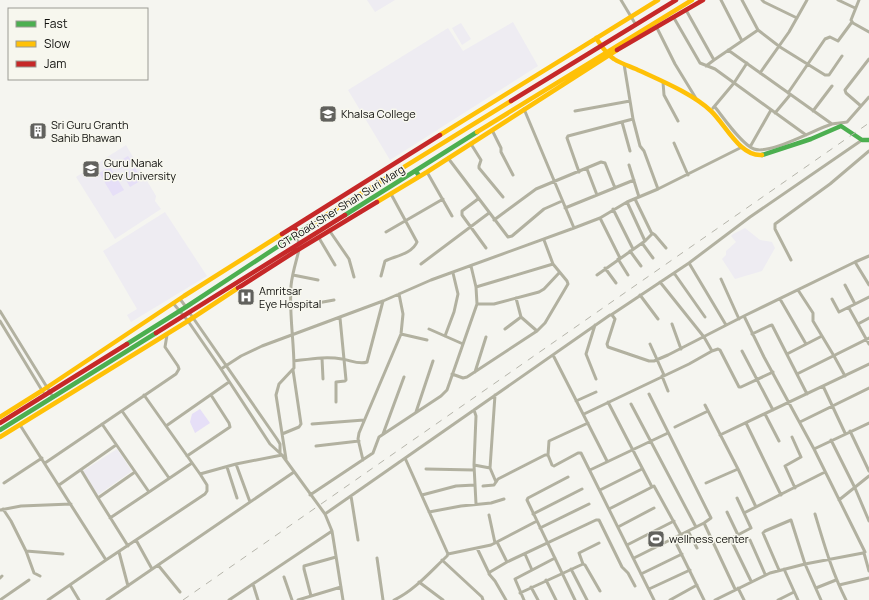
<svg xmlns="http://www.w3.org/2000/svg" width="869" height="600" font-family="Manrope,sans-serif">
	<rect width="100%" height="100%" fill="#f5f5f0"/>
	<!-- green -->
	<path fill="#eeecf2" d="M367 0H395L375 12Z
		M513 22 538 66 390 160 348 90 448 28 463 51Z
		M461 23 471 39 462 45 452 28Z
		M126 145 156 196 155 201 161 209 115 239 76 177Z
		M165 212 207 276 131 322 127 315 137 309 103 251Z
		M745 228 760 240 772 242 775 248 762 271 735 279 722 259 726 255V251L736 242 731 236 733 234Z
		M117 449 132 471 98 495 83 471Z"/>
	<!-- water -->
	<path fill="#e6dff7" d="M128 156 132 162 119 170 116 163Z
		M110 167 124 190 113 196 99 173Z
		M135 168 142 180 130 187 123 175Z
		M200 409 210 423 195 433 190 422 192 414Z"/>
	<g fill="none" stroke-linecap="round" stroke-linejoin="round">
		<!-- street -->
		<path stroke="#b2b1a0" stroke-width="3" d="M621 0 636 25
			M721 0 742 41
			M742 0 758 30 780 47 825 75H829L842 56
			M762 0 764 2 797 18
			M838 0 855 8
			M859 0 851 20 853 23 869 32
			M686 10 714 60
			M674 18 700 63 715 69 806 135
			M657 28 675 64 697 100
			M728 50 832 124
			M624 64 633 119 640 146 644 151 658 189
			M706 66 714 60 758 30
			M760 73 789 32 807 0
			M663 82 664 95 678 121
			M788 93 825 39 830 37 838 41 852 22
			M861 106 846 93 845 90 869 59
			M715 107C723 117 742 145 754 149 770 155 815 129 832 124 837 123 842 123 847 122L869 97
			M713 108 734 83 747 63
			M524 109 574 228
			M575 111 630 101
			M813 111 832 86
			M775 113 790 95
			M622 122 630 151
			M492 130 501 148V152L513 175
			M674 143 688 175
			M471 144 481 160 479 166V168L503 197
			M750 147 771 110
			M448 158 508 237 512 236 544 209 562 201
			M629 165 639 197
			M587 169 597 195
			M427 172 452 216
			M579 172 567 138 568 136 633 119
			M478 199 462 211V215L486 248
			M627 202 645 241
			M565 208 634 180
			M613 209 633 249
			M600 218 620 258
			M494 220 536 189 601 162 605 163 615 188
			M329 230 349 259 354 277
			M386 232 443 199
			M652 233 655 235 666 248
			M294 235 300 244
			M319 238 335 265
			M642 243 653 258
			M630 251 641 266
			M618 259 628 275
			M791 260 775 229V224L830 184 869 151
			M855 262 869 285
			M689 263 726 325
			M421 264 489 213
			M605 268 616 283
			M674 273 705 317
			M293 275 318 280
			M597 275 645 241 652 234 635 199
			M381 276 385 261C395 256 412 254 417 242L391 194
			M721 279 739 319
			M845 285 855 304
			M476 287 553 264
			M798 290 813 313V321L834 356 845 376
			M640 295 658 319
			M516 298 521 317 537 331
			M180 299 186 307
			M780 299 806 344
			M832 299 839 312 869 297
			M173 303 188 321 221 369 270 444 282 455 325 514 332 531 343 600
			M477 304H494L539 292 544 289 559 273
			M290 308 334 300
			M849 308 869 344
			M0 311 53 397
			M189 312 277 439 280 444V453
			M611 315 689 263 750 217 862 140
			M0 321 43 392
			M672 324 681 349
			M858 324 869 318
			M595 325 586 354 596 379
			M429 329 463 344
			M505 329 521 317
			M401 334 427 340
			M752 334 769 326 772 325 807 394
			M445 336 454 312 458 294 453 273
			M650 344 664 375
			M712 351 718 349 720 350 739 387H741L773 372
			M742 351 773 410
			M787 354 822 336
			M553 355 607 461
			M322 358 323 379
			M294 361C310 359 326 356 342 359 350 360 359 365 367 362L383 301
			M221 369 241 356 262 346 383 301 431 280 574 228 600 218 627 202 658 189 742 147
			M475 372 486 337
			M452 374 463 378 467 377 537 331 545 323 568 284 567 281 553 264 544 240
			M797 374 869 338
			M662 376 668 391
			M823 386 845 433
			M576 401 596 392
			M336 402V382L345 381 346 380 340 318
			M608 402 652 487
			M631 404 696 527
			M705 405 738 469 756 507
			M474 410 476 416 474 465 476 504
			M122 411 169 478
			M416 412 433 361
			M584 414 689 364 712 351 704 337 660 282
			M765 414 779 441
			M800 422 869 388
			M746 423 781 495
			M102 424 149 492 192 463
			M312 424 364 420
			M20 425 106 560 205 494 207 491V485L200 474 144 395
			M166 426 229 382
			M675 427 708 411
			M850 431 869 471
			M282 434 299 427 301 424 293 370
			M383 434 404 377
			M720 435 869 364
			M792 437 801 457 785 466 795 488
			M831 440 855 488 869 521
			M316 446 359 441
			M814 449 869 423
			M548 455 549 441 588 423
			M187 456 230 427 229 423 211 395
			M286 459 276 395 279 384 294 368C294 340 289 314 291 286 292 274 296 262 299 250
			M363 460 358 439 359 433 401 334 403 314 399 294
			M45 463 176 374 179 369 178 366 165 347 167 335
			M236 464 250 502
			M474 465 490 468 496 482
			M227 467 237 498
			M490 468 495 395
			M426 469 474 470
			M81 470 98 498 135 472
			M590 470 668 433
			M200 474 236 464 282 455
			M568 477 528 498 527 500 575 600
			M4 483 42 458
			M706 483 738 469
			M59 485 116 445
			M483 486 494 485 498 479 545 455H548L552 465 554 466 578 453H581L654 600
			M600 490 642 469
			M310 495 373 453 379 437 441 396 447 390 477 304 476 287 471 266
			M422 495 456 486 475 485
			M351 496 358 540
			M98 498 128 546
			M737 498 751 528 732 538 731 540 751 581
			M839 500 869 476
			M3 509 11 521 26 551 63 554
			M609 509 654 486 681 535
			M0 510 21 506 71 504
			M429 512 461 506 491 503 504 499
			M727 512 738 535
			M744 513 825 472
			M325 514 610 315H612L615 319 607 344 608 347 649 361H654L668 355 744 316 855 262 869 256
			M533 514 582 489
			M815 514C824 544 832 572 846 600
			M489 515 495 543
			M110 518 149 492
			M704 523 735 589
			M618 527 654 508
			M540 528 589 504
			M688 531 697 548
			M674 539 704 600
			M136 540 152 569
			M750 540 765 574
			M497 542 507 562
			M627 545 674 521
			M477 548 489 573
			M26 551 34 573 40 576
			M119 552 128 586
			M864 553 869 571
			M448 554 491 545 537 521
			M525 554 532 570
			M377 558 383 600
			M634 558 704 523 711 518 649 394
			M442 560 482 597 483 600
			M583 564 579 553 599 543
			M158 565 180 592
			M571 569 587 600
			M784 569 798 600
			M779 570 763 533 765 531 791 520 805 564 821 600
			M641 574 682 554
			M284 577 292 600
			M0 578 2 576
			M546 580 556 600
			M419 582 443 600
			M253 584 258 600
			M70 585 79 600
			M839 585 869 578
			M531 587 538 600
			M738 588 744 600
			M816 588 836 580
			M649 589 690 570
			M520 593 583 564 585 565 600 591
			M311 596 304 569V566L336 557
			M0 600 29 580
			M48 600 106 560
			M107 600 294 472
			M229 600 332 531
			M298 600 341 587
			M394 600C414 591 431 571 447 556L448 554 405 458
			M506 600 495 581 489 574 490 572 507 562 596 520H599L622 567 628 573 635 586
			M524 600 515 579 555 558
			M670 600 697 585
			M715 600 770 573 805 564 863 553 865 552 814 449 764 357 744 316
			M778 600 794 592"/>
		<!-- fast -->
		<path stroke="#4caf50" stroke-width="4.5" d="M762 155 811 139 841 126 862 140H869
			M416 171 419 176
			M345 215 477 132
			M127 344 186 307 315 222
			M0 430 156 333"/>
		<!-- slow -->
		<path stroke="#ffc107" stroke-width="4.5" d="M596 38C601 45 606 54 614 59 620 63 629 66 636 69 659 80 692 93 711 111 725 124 740 157 762 155
			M477 132 692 0
			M440 135 658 0
			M377 202 427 172 617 50
			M315 222 511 101
			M0 417 43 390 184 296 282 234
			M0 437 188 321 238 288"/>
		<!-- jam -->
		<path stroke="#c62828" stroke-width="4.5" d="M617 50 703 0
			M511 101 676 0
			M294 227 298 233
			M282 234 440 135
			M238 288 296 251 377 202
			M156 333 345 215
			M0 423 127 344"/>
		<!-- rail -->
		<path stroke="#b6b5ab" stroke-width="1" stroke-dasharray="7 7" stroke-linecap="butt" d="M183 600 869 123"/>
	</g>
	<!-- icons -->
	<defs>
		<g id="university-square" transform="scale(0.9)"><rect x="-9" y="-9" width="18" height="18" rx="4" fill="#61615d" stroke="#f7f7ee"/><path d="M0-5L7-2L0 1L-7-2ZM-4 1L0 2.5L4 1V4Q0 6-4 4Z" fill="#fff"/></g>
		<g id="building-square" transform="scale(0.9)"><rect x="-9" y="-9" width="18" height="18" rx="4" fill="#61615d" stroke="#f7f7ee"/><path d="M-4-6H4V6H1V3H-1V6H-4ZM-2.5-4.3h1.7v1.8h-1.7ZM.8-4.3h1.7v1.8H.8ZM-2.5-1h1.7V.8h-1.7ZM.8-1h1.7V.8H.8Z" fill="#fff"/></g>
		<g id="hospital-square" transform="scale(0.9)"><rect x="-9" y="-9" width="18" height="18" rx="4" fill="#61615d" stroke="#f7f7ee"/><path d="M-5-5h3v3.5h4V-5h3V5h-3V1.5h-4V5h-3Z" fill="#fff"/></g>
		<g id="stadium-square" transform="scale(0.9)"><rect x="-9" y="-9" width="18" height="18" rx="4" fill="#61615d" stroke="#f7f7ee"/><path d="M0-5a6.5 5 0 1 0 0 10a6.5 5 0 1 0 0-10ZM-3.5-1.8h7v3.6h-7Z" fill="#fff"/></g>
	</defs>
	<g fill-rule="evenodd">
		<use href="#university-square" x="328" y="114"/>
		<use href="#building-square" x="38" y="131"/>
		<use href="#university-square" x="91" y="169"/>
		<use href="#hospital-square" x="246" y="297"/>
		<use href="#stadium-square" x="656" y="539"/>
	</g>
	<g text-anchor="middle" stroke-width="3" stroke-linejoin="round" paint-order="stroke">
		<!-- poi labels -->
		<g font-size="11" fill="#11110e" stroke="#f7f7ee" text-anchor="start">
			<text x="341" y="118">Khalsa College</text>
			<text x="51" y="129">Sri Guru Granth<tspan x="51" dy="13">Sahib Bhawan</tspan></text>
			<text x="104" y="167">Guru Nanak<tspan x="104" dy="13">Dev University</tspan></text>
			<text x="259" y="295">Amritsar<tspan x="259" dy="13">Eye Hospital</tspan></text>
			<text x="669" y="543">wellness center</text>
		</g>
		<!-- street labels -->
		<g font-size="11" fill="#11110e" stroke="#f7f7ee">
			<text transform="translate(341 207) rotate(-32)" y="4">GT Road;Sher Shah Suri Marg</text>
		</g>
	</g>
	<!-- legend -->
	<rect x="8" y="8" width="140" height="72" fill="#f7f7ee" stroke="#9b9b94"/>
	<rect x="16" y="21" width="20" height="6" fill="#4caf50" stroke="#9b9b94"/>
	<text x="44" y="28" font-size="12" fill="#11110e">Fast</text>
	<rect x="16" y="41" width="20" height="6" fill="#ffc107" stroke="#9b9b94"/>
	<text x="44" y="48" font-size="12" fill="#11110e">Slow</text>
	<rect x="16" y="61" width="20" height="6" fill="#c62828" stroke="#9b9b94"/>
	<text x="44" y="68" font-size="12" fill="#11110e">Jam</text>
</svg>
